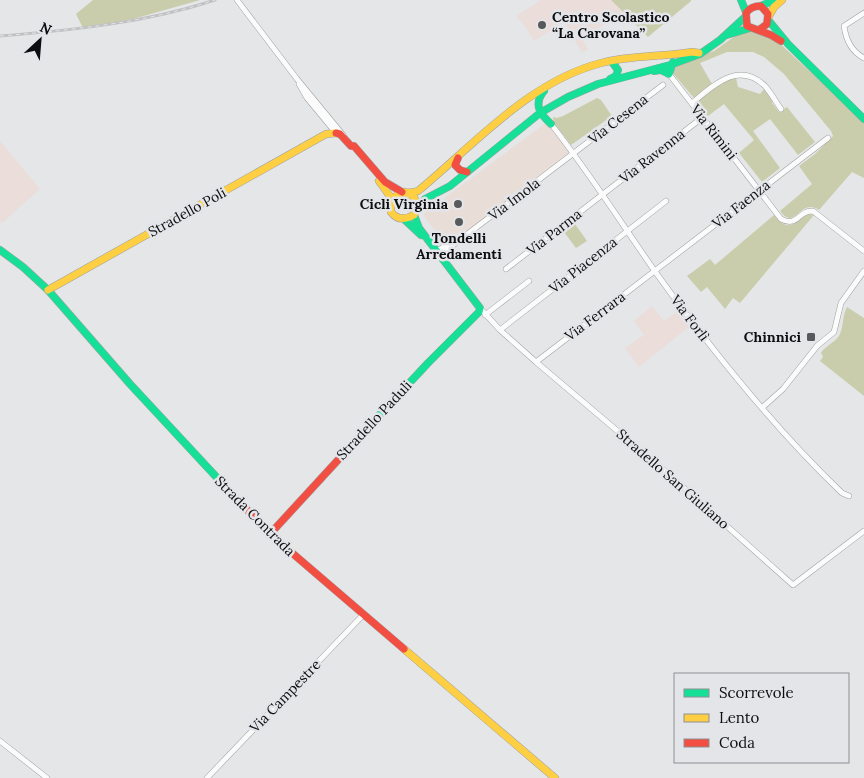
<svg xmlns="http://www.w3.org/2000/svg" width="864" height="778" font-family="Lora,serif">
	<rect width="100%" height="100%" fill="#e4e6e8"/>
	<!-- commercial -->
	<path fill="#e9ddd8" d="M547 122 572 152 447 248 423 214Z"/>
	<!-- education -->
	<path fill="#eaddda" d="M541 0H611L623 12 582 39 588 49 583 52 581 51 564 22 534 41 525 26 516 16Z
		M0 141 40 189 2 223 0 221Z
		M652 306 664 321 679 310 691 325 639 367 625 348 644 335 634 321Z"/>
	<!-- green -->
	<path fill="#cacdab" d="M93 0H200L133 19 83 28 76 14Z
		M611 0H691V1L648 37Z
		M748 31 774 38 864 122V178L852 172 819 210C799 197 796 232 780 211L812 184 799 166 815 154 833 136 831 131 784 74 764 57 753 52H727L700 63 712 84 694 98 671 71 673 65 714 51 738 34Z
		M736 78 738 87 760 94 764 89 773 99 772 103 779 112 787 107 815 142 798 155 770 119 753 131 780 168 762 182 739 153 754 140 724 104 708 116 697 102 724 81Z
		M597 98 601 100 612 116 571 145 554 123 553 117 557 118 563 116Z
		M808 214 814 215 740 303 733 298 725 309 707 287 701 292 687 276 710 259 715 265 774 215C789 233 793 224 808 214Z
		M575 224 587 241 576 248 564 232Z
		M847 307 864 318V396L820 361 823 357 821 353C825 346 834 343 839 336 844 327 842 316 847 307Z"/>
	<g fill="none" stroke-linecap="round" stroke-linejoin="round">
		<!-- street casing -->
		<g stroke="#9fa1a2" stroke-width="6">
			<path id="street" d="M237 0 297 79 343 135
				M864 13 844 26C846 40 852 52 864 58
				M669 74 781 219C798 228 798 210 813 211L864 251
				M299 84 307 98 336 133
				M692 103C713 86 738 60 765 86 771 93 776 102 781 109
				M551 124C588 171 620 221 654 270 710 348 772 426 842 493L849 496
				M437 251 451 242 454 243
				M440 255 663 85
				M506 269 703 117
				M480 308 500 330 536 362 666 472 793 585 864 531
				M485 315 529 281
				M500 330 666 201
				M536 362 828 138
				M763 407 783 389 817 346 834 332 841 303 864 271
				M0 741 47 778
				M207 778 363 615"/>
		</g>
		<!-- fast casing -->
		<g stroke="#9fa1a2" stroke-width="8">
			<path id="fast" d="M741 0 746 12
				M761 6 774 0
				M769 21 788 44 864 119
				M727 35 750 28
				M654 71 661 70 669 74 673 62
				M610 79 616 76 618 70 612 62
				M544 91C533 104 540 114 551 124
				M418 206 425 199 450 186 540 113 568 97 598 84 670 65 700 54 720 40 744 18
				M405 220 421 235
				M0 250 23 267 48 290 130 384 234 496
				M372 423 428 363 479 312 480 308 419 228 414 215"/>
		</g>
		<!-- slow casing -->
		<g stroke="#9fa1a2" stroke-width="8">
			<path id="slow" d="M769 16 774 7 782 0
				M379 181 389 195 391 202
				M405 192 414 197 418 206 414 215C405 220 397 220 391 212V202C399 189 405 195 418 191 474 145 528 82 601 63 631 55 662 57 692 52L699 53
				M48 290 326 134 336 133
				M404 649 555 778"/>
		</g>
		<!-- jam casing -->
		<g stroke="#9fa1a2" stroke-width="8">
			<path id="jam" d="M759 30 767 24 768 14 761 6C755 6 750 7 746 13L747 26 771 35 781 41
				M336 133 340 134 351 146H354L385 182 402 192
				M458 158 455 165 460 170 467 172
				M234 496 270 534 404 649
				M270 534 372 423"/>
		</g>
		<!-- street -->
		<use href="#street" stroke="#fbfbfc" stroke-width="5"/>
		<!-- fast -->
		<use href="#fast" stroke="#16e098" stroke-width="7"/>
		<!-- slow -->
		<use href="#slow" stroke="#ffcf43" stroke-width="7"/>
		<!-- jam -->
		<use href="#jam" stroke="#f24e42" stroke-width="7"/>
		<!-- rail casing -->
		<g stroke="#c1c1c3" stroke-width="3">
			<path id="rail" d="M0 36C73 30 145 23 215 0"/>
		</g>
		<!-- rail -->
		<use href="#rail" stroke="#e3e5e9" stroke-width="1" stroke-dasharray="4" stroke-linecap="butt"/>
	</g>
	<!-- markers -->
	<g fill="#58595b" stroke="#e3e5e9" stroke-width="2">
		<circle cx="542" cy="25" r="5"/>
		<circle cx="458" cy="204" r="5"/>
		<circle cx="459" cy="222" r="5"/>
		<rect x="806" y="332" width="10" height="10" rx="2.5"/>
	</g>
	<g text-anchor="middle" stroke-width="5" stroke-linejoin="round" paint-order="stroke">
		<!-- poi labels -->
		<g font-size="14" font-weight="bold" fill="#0d0d0f" stroke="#e3e5e9" text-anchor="end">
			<text x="552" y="22" text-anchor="start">Centro Scolastico<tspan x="552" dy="16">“La Carovana”</tspan></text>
			<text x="448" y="209">Cicli Virginia</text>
			<text x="459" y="243" text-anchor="middle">Tondelli<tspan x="459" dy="16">Arredamenti</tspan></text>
			<text x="801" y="342">Chinnici</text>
		</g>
		<!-- street labels -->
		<g font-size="14" fill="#0d0d0f" stroke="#e3e5e9">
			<text transform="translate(618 119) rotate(-38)" y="5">Via Cesena</text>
			<text transform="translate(714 132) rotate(52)" y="5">Via Rimini</text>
			<text transform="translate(652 156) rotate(-38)" y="5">Via Ravenna</text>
			<text transform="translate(514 199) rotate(-37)" y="5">Via Imola</text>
			<text transform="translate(741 204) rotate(-38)" y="5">Via Faenza</text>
			<text transform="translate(187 212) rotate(-29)" y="5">Stradello Poli</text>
			<text transform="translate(554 232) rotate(-38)" y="5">Via Parma</text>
			<text transform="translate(583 265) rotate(-38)" y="5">Via Piacenza</text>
			<text transform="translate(595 316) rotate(-37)" y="5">Via Ferrara</text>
			<text transform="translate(690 318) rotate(53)" y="5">Via Forlì</text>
			<text transform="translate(374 420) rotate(-47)" y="5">Stradello Paduli</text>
			<text transform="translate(673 479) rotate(41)" y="5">Stradello San Giuliano</text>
			<text transform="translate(255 516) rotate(45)" y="5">Strada Contrada</text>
			<text transform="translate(285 696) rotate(-46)" y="5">Via Campestre</text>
		</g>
	</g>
	<!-- legend -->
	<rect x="674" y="673" width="175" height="90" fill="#e3e5e9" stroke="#8d8f92"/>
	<rect x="684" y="689" width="25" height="8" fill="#16e098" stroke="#8d8f92"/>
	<text x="719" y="698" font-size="15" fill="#0d0d0f">Scorrevole</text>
	<rect x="684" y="714" width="25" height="8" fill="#ffcf43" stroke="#8d8f92"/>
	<text x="719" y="723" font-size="15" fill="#0d0d0f">Lento</text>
	<rect x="684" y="739" width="25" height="8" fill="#f24e42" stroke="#8d8f92"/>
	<text x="719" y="748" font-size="15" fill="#0d0d0f">Coda</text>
	<!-- north arrow -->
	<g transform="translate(40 40) rotate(26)" stroke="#e3e5e9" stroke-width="4" paint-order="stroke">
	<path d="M0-4L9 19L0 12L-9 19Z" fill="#0d0d0f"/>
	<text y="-8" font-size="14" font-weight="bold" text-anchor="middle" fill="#0d0d0f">N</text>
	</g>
</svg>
